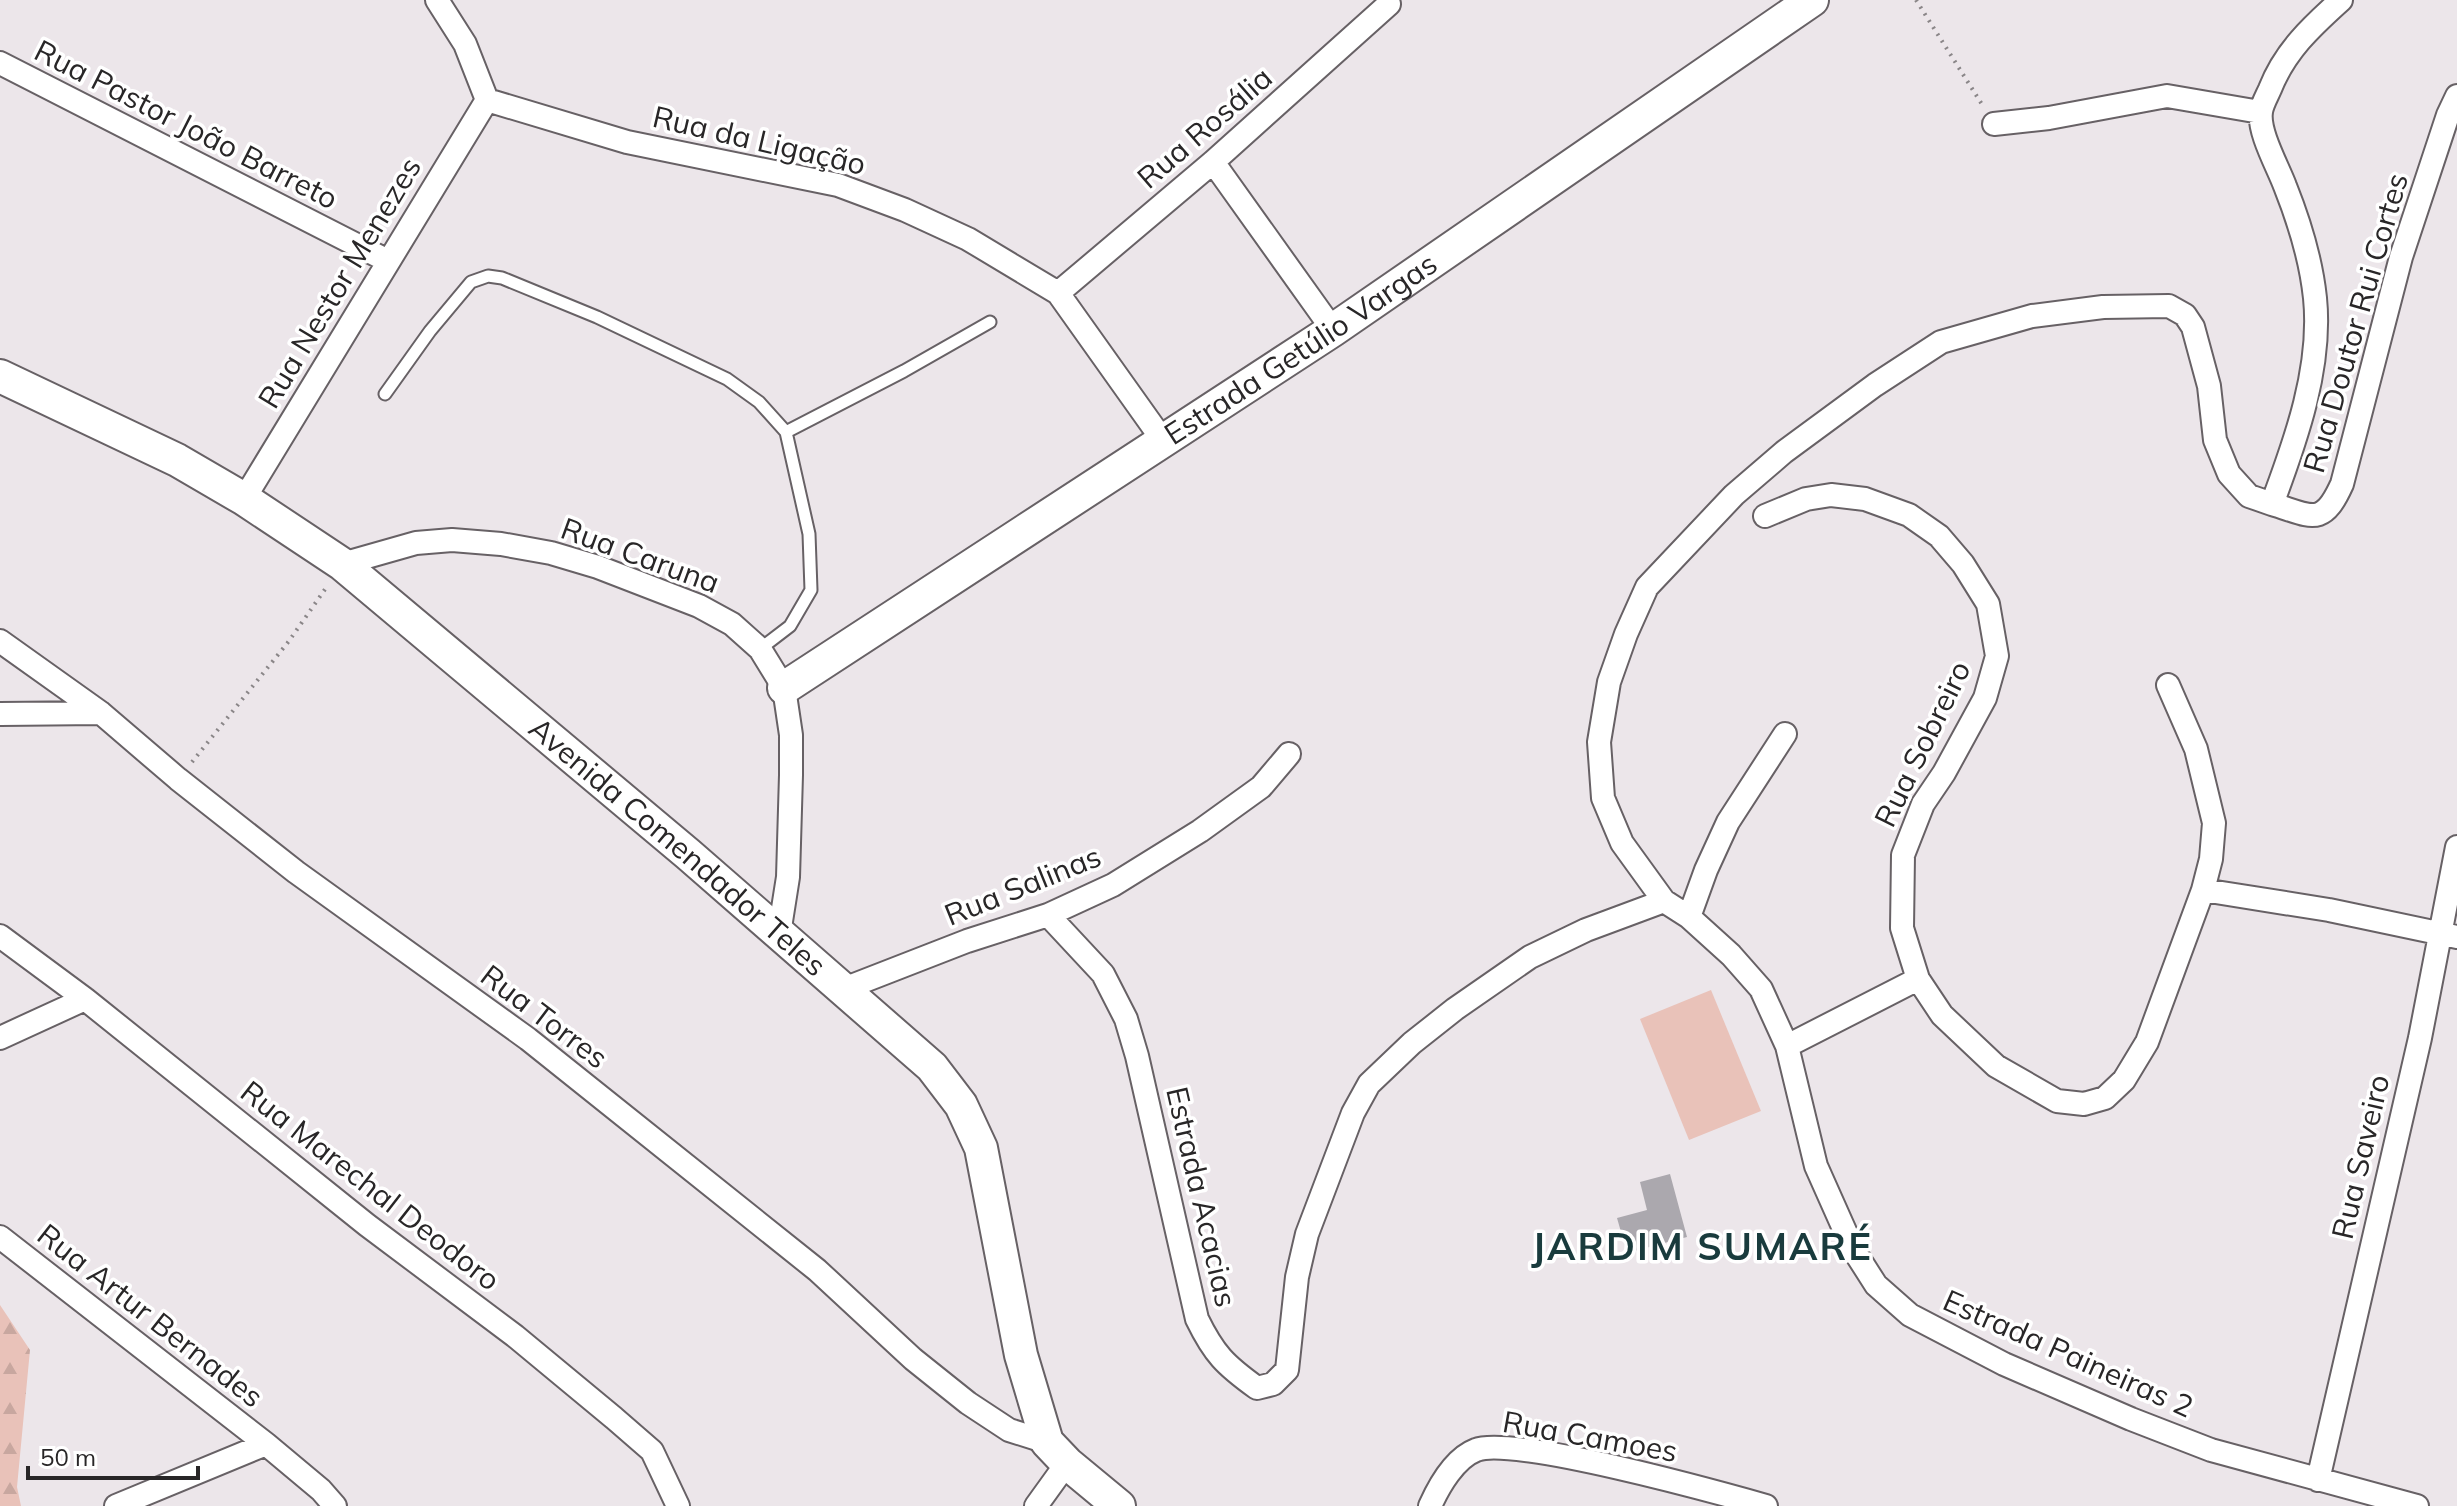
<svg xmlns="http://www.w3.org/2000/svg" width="2457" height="1506" font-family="Mulish,sans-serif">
	<defs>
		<pattern id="forest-firs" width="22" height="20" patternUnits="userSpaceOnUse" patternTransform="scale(2)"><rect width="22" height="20" fill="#e9c2b9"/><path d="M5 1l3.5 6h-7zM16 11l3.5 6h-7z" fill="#c8a79f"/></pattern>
	</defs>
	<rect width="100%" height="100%" fill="#ece6ea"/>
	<!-- green -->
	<path fill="#e9c2b9" d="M1711 990 1761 1111 1689 1140 1640 1019Z"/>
	<!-- forest -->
	<path fill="url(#forest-firs)" d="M0 1305 30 1350 17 1487 21 1506H0Z"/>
	<!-- building -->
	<path fill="#aba8ae" d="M1670 1174 1687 1237 1627 1253 1617 1218 1647 1210 1640 1182Z"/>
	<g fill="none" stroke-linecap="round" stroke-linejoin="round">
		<!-- service casing -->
		<g stroke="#676165" stroke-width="15">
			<path id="service" d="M385 394 430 331 471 282 488 276 502 278 597 317 727 379 759 402 786 432 809 534 811 590 790 626 760 649
				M786 432 904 371 990 322"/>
		</g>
		<!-- minor casing -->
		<g stroke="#676165" stroke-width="26">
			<path id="minor" d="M437 0 465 44 487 100
				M2341 0C2311 27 2285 51 2270 89 2267 96 2262 104 2261 112 2258 132 2278 167 2285 186 2299 221 2311 260 2315 298 2322 367 2296 440 2272 504L2249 496 2229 474 2215 440 2209 386 2193 327 2185 315 2169 306 2103 307 2032 316 1941 342 1875 385 1784 452 1734 495 1647 587 1626 634 1609 682 1599 742 1603 798 1622 843 1664 901 1689 917 1731 955 1761 989 1787 1046 1816 1166 1853 1249 1876 1285 1910 1315 2004 1364 2131 1419 2211 1450 2417 1506
				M0 63 388 261
				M487 100 627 142 838 185 905 210 968 239 1058 293 1164 442
				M1994 124 2049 118 2167 96 2260 112
				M1213 162 1333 330
				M1058 293 1213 162 1389 4
				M244 499 487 100
				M2272 504C2312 516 2322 528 2342 484L2401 257 2448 115 2457 96
				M1765 516 1806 499 1831 495 1865 499 1909 515 1939 536 1963 564 1988 604 1997 656 1985 698 1944 773 1923 804 1903 855 1902 928 1918 979 1942 1015 1996 1066 2057 1101 2084 1104 2105 1098 2124 1080 2147 1042 2203 890 2211 859 2214 823 2196 749 2168 685
				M342 564 416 543 452 540 501 544 551 553 598 567 699 606 732 624 760 649 784 688 791 735V775L788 877 779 934
				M0 641 101 713 178 779 296 872 528 1039 817 1270 913 1359 968 1403 1009 1430 1047 1442
				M0 714 101 713
				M2203 890 2329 910 2457 937
				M1048 915 1103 974 1126 1019 1137 1056 1197 1319C1214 1354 1225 1365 1257 1388L1273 1384 1287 1370 1297 1277 1307 1234 1353 1113 1369 1084 1412 1043 1455 1009 1530 957 1586 930 1664 901
				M1689 917 1706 870 1728 822 1785 734
				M0 936 85 999 367 1225 515 1336 614 1418 652 1451 678 1506
				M841 990 967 941 1048 915 1113 885 1200 831 1261 787 1289 754
				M0 1038 85 999
				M1787 1046 1918 979
				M0 1237 266 1444 321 1490 335 1506
				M2318 1480 2420 1038 2457 847
				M116 1506 266 1444
				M1036 1506 1067 1463
				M1430 1506C1439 1486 1455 1458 1476 1450 1512 1435 1720 1493 1766 1506"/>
		</g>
		<!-- secondary casing -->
		<g stroke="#676165" stroke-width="36">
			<g id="secondary">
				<path id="s1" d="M0 376 177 460 244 499 342 564 688 854 932 1067 961 1105 981 1148 1021 1355 1047 1442 1067 1463 1119 1506"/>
				<path id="s2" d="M784 688 1333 330 1812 0"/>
			</g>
		</g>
		<!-- path -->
		<path stroke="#8a8688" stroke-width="4" stroke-dasharray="2 6" stroke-linecap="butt" d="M1916 0 1983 106
			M192 762 289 641 328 585"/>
		<!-- service -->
		<use href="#service" stroke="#fff" stroke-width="11"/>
		<!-- minor -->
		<use href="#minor" stroke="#fff" stroke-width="22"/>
		<!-- secondary -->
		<use href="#secondary" stroke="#fff" stroke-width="32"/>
	</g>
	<g text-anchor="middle" stroke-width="7" stroke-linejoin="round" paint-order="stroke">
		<!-- street labels -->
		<g font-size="30" fill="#282627" stroke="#fff">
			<text transform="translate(186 125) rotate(27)" y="10">Rua Pastor João Barreto</text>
			<text transform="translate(1205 128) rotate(-41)" y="10">Rua Rosália</text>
			<text transform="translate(759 141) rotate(13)" y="10">Rua da Ligação</text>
			<text transform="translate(340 283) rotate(-59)" y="10">Rua Nestor Menezes</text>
			<text transform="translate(2356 323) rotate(-74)" y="10">Rua Doutor Rui Cortes</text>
			<text dy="10" stroke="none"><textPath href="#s2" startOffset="618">Estrada Getúlio Vargas</textPath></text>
			<text transform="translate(640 556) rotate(20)" y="10">Rua Caruna</text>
			<text transform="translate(1923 744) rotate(-64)" y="10">Rua Sobreiro</text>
			<text dy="10" stroke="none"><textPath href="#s1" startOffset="830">Avenida Comendador Teles</textPath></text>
			<text transform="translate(1023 886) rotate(-22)" y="10">Rua Salinas</text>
			<text transform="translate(544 1017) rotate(37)" y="10">Rua Torres</text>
			<text transform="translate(2361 1157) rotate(-77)" y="10">Rua Saveiro</text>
			<text transform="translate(370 1186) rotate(38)" y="10">Rua Marechal Deodoro</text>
			<text transform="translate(1201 1197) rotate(77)" y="10">Estrada Acacias</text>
			<text transform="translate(150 1316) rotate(38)" y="10">Rua Artur Bernades</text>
			<text transform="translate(2068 1354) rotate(24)" y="10">Estrada Paineiras 2</text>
			<text transform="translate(1590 1437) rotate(10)" y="10">Rua Camoes</text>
		</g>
		<!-- district labels -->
		<g font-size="38" font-weight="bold" letter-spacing="2" fill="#193b3d" stroke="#fff">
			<text x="1702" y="1260">JARDIM SUMARÉ</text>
		</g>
	</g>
	<!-- scale -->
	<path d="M28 1466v12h170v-12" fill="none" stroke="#282627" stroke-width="4"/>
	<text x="40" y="1466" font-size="24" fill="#282627" stroke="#ffffff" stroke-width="6" paint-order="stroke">50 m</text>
</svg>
